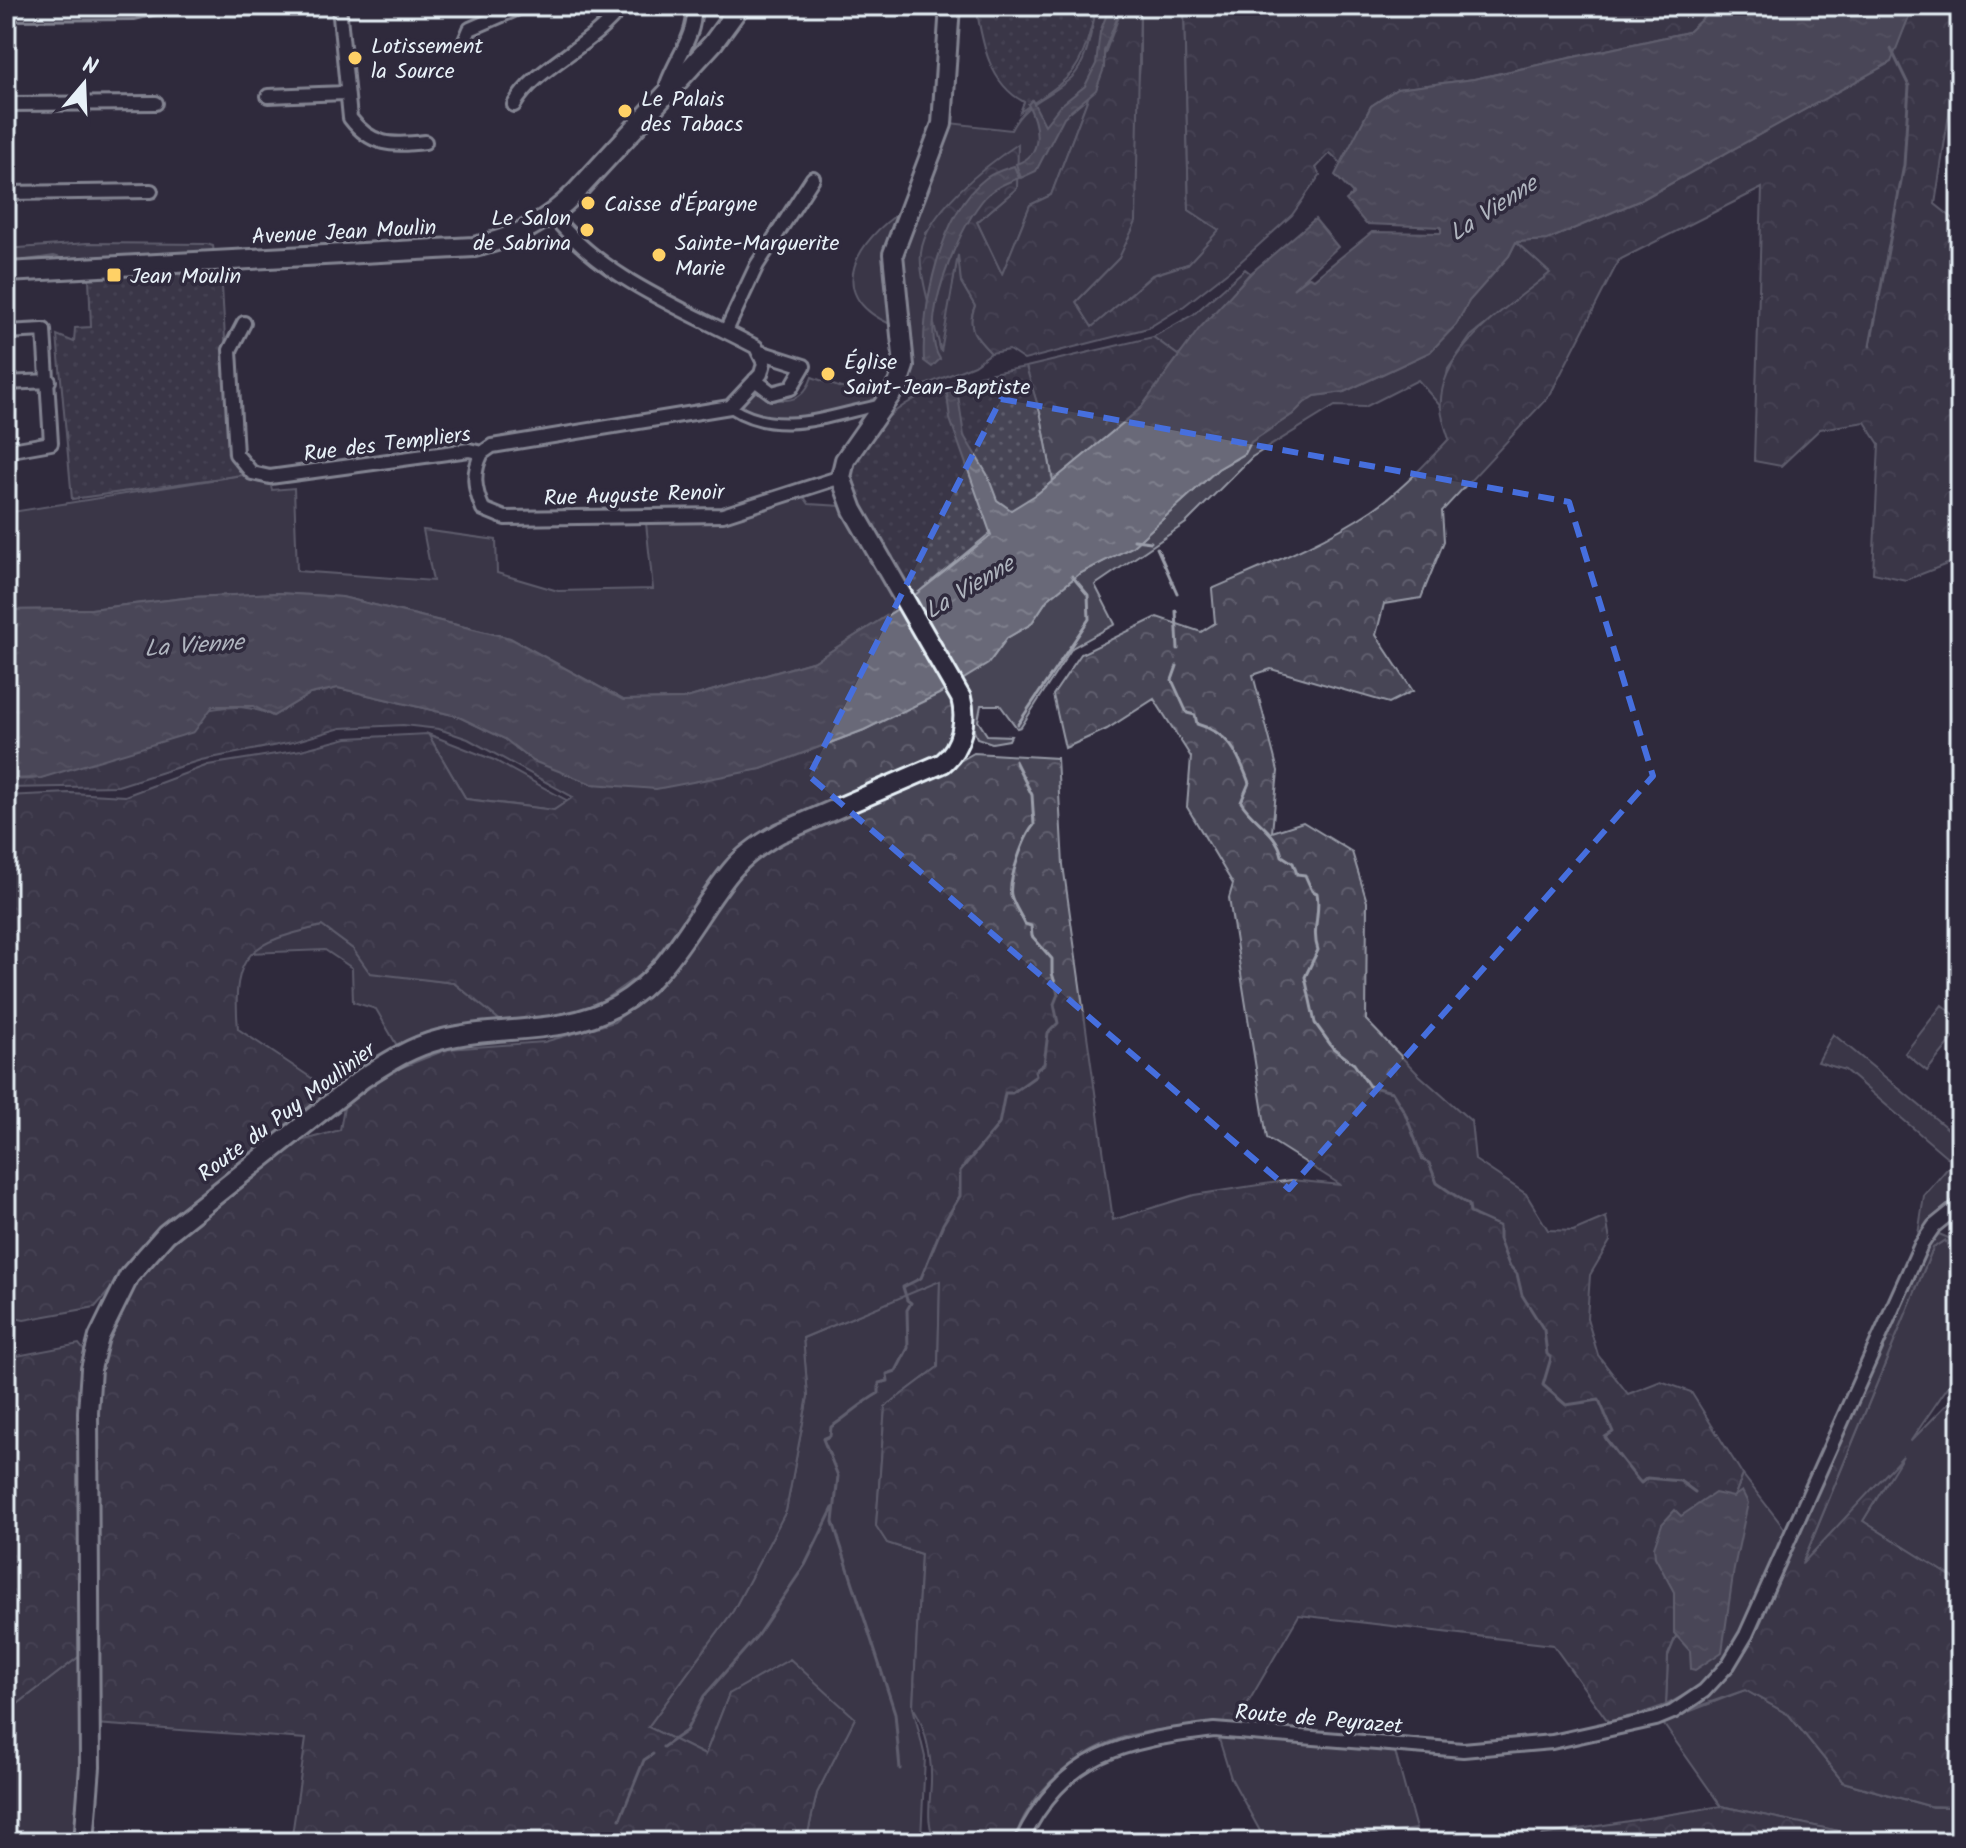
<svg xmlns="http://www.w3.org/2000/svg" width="1966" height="1848" font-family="Kalam,sans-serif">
	<defs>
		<pattern id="forest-crowns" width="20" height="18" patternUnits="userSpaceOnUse" patternTransform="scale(2)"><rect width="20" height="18" fill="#464455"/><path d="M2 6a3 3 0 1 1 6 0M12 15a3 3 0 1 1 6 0" fill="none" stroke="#615f6e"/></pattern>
		<pattern id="park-dots" width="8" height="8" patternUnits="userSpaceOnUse" patternTransform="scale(2)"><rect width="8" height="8" fill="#464455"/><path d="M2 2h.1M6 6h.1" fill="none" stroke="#615f6e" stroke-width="1.8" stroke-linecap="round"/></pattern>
		<pattern id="water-ripples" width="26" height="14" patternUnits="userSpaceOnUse" patternTransform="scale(2)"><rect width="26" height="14" fill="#696978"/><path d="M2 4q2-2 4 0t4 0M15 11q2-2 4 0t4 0" fill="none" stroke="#7e7f8c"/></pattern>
	</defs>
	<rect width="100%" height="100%" fill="#2f2a3d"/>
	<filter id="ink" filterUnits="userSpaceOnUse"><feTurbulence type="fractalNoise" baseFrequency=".0125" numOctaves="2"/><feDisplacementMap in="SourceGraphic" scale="16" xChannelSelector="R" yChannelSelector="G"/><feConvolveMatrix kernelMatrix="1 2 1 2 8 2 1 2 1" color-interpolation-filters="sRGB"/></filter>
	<g filter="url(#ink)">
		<!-- grass -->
		<path fill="#464455" stroke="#979aa6" stroke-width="2" d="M1097 6H1123L1051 195 1030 205 1002 275 977 222 1017 188 926 232 940 349 959 251 961 282 975 306C966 328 976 337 991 353L974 365 908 392 904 389C919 342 899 295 904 247L950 123 1011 130C1026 100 1050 98 1072 77 1089 60 1091 28 1097 6Z
			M1140 6H1184L1189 210 1220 230 1188 264 1152 275 1092 328 1076 302 1119 258 1140 65Z
			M902 211 893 322 888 323C823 293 859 239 902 211Z
			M1516 242 1551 273 1471 336 1448 369 1441 407 1418 380 1365 407 1335 406 1252 457 1186 523 1095 585 1115 624 1072 648 1021 727 1017 728 1000 705H981L978 721 987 735 1011 736 1009 740 992 743 977 738C967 719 970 698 961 678L991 660 1007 638 1031 624 1047 600 1079 574 1132 547 1218 469 1245 454 1251 442 1293 414 1304 403 1315 396 1344 392 1430 352 1456 325 1469 301 1509 256Z
			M87 243 207 244 213 246 214 253 71 261 54 256 6 263V249Z
			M1245 269 1250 273 1179 356 1153 337 1194 314Z
			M812 377 841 388 889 385C861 420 785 425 745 412L743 403 752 390C775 402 801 409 812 377Z
			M242 475 260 483 270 482 272 490 294 488 297 571 433 581 423 530 496 540 497 573 558 591 653 589 646 523 729 520 802 494 809 504 842 506 902 606 815 661 683 699 623 700 510 638 342 597 278 593 193 597 91 609 6 610V513Z
			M428 734 494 760 568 801 554 810 466 799Z
			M322 926 353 949 370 972 454 983 507 1026 399 1049 376 1009 353 1002 352 968 325 950 250 953 269 938Z
			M1942 1005 1960 1019V1030L1927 1071 1905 1053Z
			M1833 1034 1960 1139V1197L1917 1241 1924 1196 1953 1162 1845 1070 1818 1062Z
			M1945 1240 1960 1265V1369L1910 1442 1960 1391V1582L1863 1521 1899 1461 1801 1567 1933 1248Z
			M940 1280 938 1367 885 1407 876 1525 887 1543 921 1554 913 1707 925 1757 921 1838 925 1842H806L817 1793 855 1718 729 1694 705 1755 648 1727 733 1611 786 1511 808 1396 803 1338Z
			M1743 1475 1787 1532 1731 1652 1703 1685 1666 1705 1668 1656Z
			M81 1655 82 1771 75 1842H6V1713Z
			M1745 1690 1789 1715 1843 1782 1932 1807H1960V1842H1891L1721 1806 1662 1722Z
			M1222 1735 1394 1748 1416 1829 1323 1842H1266L1231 1778 1219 1739Z"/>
		<!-- forest -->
		<path fill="url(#forest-crowns)" stroke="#979aa6" stroke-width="2" d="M1123 6H1140L1136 222 1119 258 1076 302 1092 327 1153 275 1188 264 1219 230 1189 210 1184 6H1716L1688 32 1474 79 1397 89 1371 106 1342 164 1330 153 1316 168 1320 175 1292 215 1239 263 1184 306 1148 328 1024 360 1009 350 991 353C975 337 966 328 975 306L961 282 958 255 941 352C936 328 918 274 921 253 925 213 986 165 1018 144L1017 188 977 222 1002 274 1030 205 1051 195Z
			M1913 6H1960V43L1935 204 1960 224V559L1906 580 1873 573 1879 444 1865 422 1820 429 1781 466 1754 461 1762 188 1619 260 1550 395 1442 511 1444 541 1421 598 1384 604 1376 635 1413 691 1389 703 1271 669 1253 675 1278 771 1272 832 1303 822 1352 852 1367 902 1366 1020 1418 1074 1471 1121 1475 1160 1526 1194 1548 1230 1573 1231 1606 1217 1610 1241 1590 1275 1587 1318 1598 1355 1628 1394 1661 1381 1691 1392 1743 1475 1668 1655 1666 1705 1610 1724 1553 1645 1299 1615 1235 1725C1202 1728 1163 1727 1131 1735 1080 1748 1028 1791 1014 1842H937C924 1825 931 1799 931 1780 932 1758 925 1725 913 1707L921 1554 887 1543 876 1526 885 1407 938 1367 940 1281 803 1338 808 1396 786 1511 733 1611 648 1727 705 1755 729 1694 790 1659 855 1718 817 1793 806 1842H291L306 1739 95 1724 96 1372 111 1318 139 1274 188 1225 297 1142 340 1130 344 1107 390 1072 448 1049 544 1042 614 1022 665 980 738 877 779 843 932 777 974 753 1057 758 1063 865 1113 1220 1194 1195 1291 1180 1341 1185 1267 1138 1229 898 1233 884 1187 807 1191 757 1154 699 1107 729 1065 748 1053 695 1081 654 1157 617 1201 632 1215 623 1212 589C1267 565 1323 543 1372 510 1401 491 1425 464 1449 439 1446 430 1442 419 1441 409 1436 351 1511 305 1550 273L1516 242 1547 240 1641 200 1890 62Z
			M1153 337 1179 356 1140 409 1053 481 1041 417 1026 367Z
			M338 688 457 716 505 739 533 761 714 776 761 769 864 730 946 688C963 721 950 749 921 768L772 827 731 859 645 971 582 1015 507 1026 454 983 370 973 353 949 322 926C251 943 231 951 238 1029L334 1093 173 1218 95 1307 24 1320 6 1316V796L70 793 125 796 208 765 301 750 347 738 428 734 466 799 554 810 573 797 468 739 439 729 403 725 341 728 293 742 201 760 118 786 6 788V780C18 779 32 780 43 777 111 757 205 681 273 716L310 694Z
			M1939 1234 1960 1243V1265L1945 1240 1933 1248 1802 1564 1903 1456 1863 1521 1960 1582V1807L1929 1806 1843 1782 1789 1715 1745 1690 1682 1712 1753 1634 1930 1244Z
			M79 1344 86 1353 78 1534 81 1655 6 1713V1358Z
			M1721 1806 1891 1842H1538L1543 1835Z"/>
		<!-- park -->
		<path fill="url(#park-dots)" stroke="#979aa6" stroke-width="2" d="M976 6H1097C1079 75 1079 72 1020 112L1024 102C989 84 982 42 976 6Z
			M208 272 209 286 222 287 232 459 242 475 72 499 57 335 74 342 75 328 91 327 89 278Z
			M1026 367 1041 416 1053 481 914 596C898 570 846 503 848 474 849 462 858 451 865 442 903 389 966 377 1026 367Z"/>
		<!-- water -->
		<path fill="url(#water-ripples)" stroke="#9c9fab" stroke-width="2" d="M1110 6H1122L1104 51V68L1096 90 1064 117 1036 171 1021 178 1016 164C1045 155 1038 125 1028 104L1032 100 1045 125 1060 106 1085 86 1096 64 1100 32Z
			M1716 6H1913L1891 62 1641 200 1547 240 1516 242 1509 256 1469 301 1456 325 1430 352 1344 392 1315 396 1304 403 1293 414 1251 442 1245 453 1218 469 1132 547 1079 574 1047 600 1031 624 1007 638 988 664 939 694 864 730 761 769 656 789 592 784 533 761 505 739 457 716 338 688 310 694 273 716 253 706H213L194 732 41 778 6 779V610L91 609 193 597 278 593 342 597 510 638 623 700 683 699 815 661 896 610 991 535 950 419 946 386 956 381 964 436 987 474 997 500 1011 510 1037 494 1140 409 1199 329 1251 273 1315 219 1338 247 1293 289 1309 277 1314 279 1372 232 1441 233V227L1366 224 1346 200 1353 194 1335 175 1371 106 1397 89 1474 79 1688 32Z
			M1014 166 1019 178C1005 183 991 189 982 201 955 235 918 326 940 359L932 367 924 361C921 307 940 213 986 178 994 172 1005 169 1014 166Z
			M1742 1491 1748 1503 1734 1568 1722 1652 1695 1670 1691 1669 1690 1651 1674 1633V1592L1655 1557 1654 1547 1662 1524 1675 1510 1681 1516 1715 1493 1733 1497Z"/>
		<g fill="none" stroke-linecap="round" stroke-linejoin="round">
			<!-- stream -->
			<path stroke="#9c9fab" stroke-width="3" d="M1870 346 1904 165 1909 86 1891 49
				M1134 540 1151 542
				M1157 548 1177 593
				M1176 611 1178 649
				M1177 666 1172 680 1187 713 1195 715 1197 724C1229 733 1238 753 1249 783L1241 802C1253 822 1277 831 1282 856L1293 863 1297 874 1305 875 1312 891 1317 893C1321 913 1311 930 1318 950L1305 977 1315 1023 1333 1048 1354 1064 1369 1086 1392 1092 1405 1113 1423 1160 1429 1163 1437 1183 1469 1205 1470 1213 1499 1226V1239L1509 1265 1517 1274 1522 1295 1544 1330 1547 1354 1551 1358 1543 1385 1566 1405 1599 1400 1613 1432 1605 1437C1607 1441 1636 1478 1641 1483L1647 1478 1680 1481 1695 1492
				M1018 724 1089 619 1088 595 1072 576
				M663 1747 686 1731 704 1696 757 1636 805 1565 833 1508
				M900 1769 895 1713 833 1522 838 1476 823 1439 830 1436 831 1427C848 1416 861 1403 879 1393V1383L888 1381 887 1374 896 1371 908 1348 907 1310 911 1303 907 1300 903 1287 921 1278 943 1224 960 1196V1171L999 1124 1005 1093H1012L1036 1076 1035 1071 1044 1064 1048 1033 1058 1023 1054 1004 1058 994 1052 973V959L1032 936 1031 926 1025 924C1021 915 1013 904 1011 895 1008 881 1024 836 1034 825L1032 795 1015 761
				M620 1819 644 1760 653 1754"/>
			<!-- pedestrian casing -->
			<g stroke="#e8f1f8" stroke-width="15">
				<path id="pedestrian" d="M730 407C779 439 829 415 881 405"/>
			</g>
			<!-- minor casing -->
			<g stroke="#e8f1f8" stroke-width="18">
				<path id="minor" d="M339 6 350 118C371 146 392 146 425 142
					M6 16 12 13 134 12 161 6
					M464 43 470 29 523 6
					M671 90 667 84C677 56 696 36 694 6
					M268 96 345 93
					M6 104 156 103
					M514 105C535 67 592 47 622 6
					M6 193 151 191
					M244 323 230 350 236 454 252 473 270 477 469 450 482 453 492 446 730 407 761 374 764 363 756 347C687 310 601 279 552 214
					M726 331 757 265 813 178
					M6 332 44 330 51 443 6 451
					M755 380 772 393 791 388 804 366 760 352
					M6 383 49 381
					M482 453C472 473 474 489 483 509L505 518 723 515 841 477
					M1021 1842C1063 1753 1123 1741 1214 1730L1463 1750 1552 1742 1656 1719 1673 1712 1704 1691 1728 1665 1746 1635 1921 1245 1934 1226 1960 1205"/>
			</g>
			<!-- secondary casing -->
			<g stroke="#e8f1f8" stroke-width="24">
				<path id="secondary" d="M6 272 474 247C516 237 546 223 576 192L713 43 740 6
					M84 1842 90 1767 88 1412 91 1369 99 1337 129 1276 166 1234 363 1078C388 1062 411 1047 439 1040 500 1024 561 1037 618 1005 670 976 695 914 732 870 745 854 762 843 780 833L943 763C962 747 967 720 961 698L853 510 841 477 845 460 898 384 904 366 893 254 942 124 950 6"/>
			</g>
			<!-- pedestrian -->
			<use href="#pedestrian" stroke="#2f2a3d" stroke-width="9"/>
			<!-- minor -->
			<use href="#minor" stroke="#2f2a3d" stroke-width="12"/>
			<!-- secondary -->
			<use href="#secondary" stroke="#2f2a3d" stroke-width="18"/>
		</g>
	</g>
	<!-- marked area -->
	<path d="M0 0H1966V1848H0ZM1001 399 1569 502 1653 776 1289 1189 809 776Z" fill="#2f2a3d" fill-opacity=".55" fill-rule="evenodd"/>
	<path fill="none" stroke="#466fde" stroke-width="6" stroke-dasharray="16 10" stroke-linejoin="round" d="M1001 399 1569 502 1653 776 1289 1189 809 776Z"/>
	<!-- markers -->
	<g fill="#ffd166" stroke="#2f2a3d" stroke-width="3">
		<circle cx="355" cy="58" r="8"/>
		<circle cx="625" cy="111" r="8"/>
		<circle cx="588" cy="203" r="8"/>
		<circle cx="587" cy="230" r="8"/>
		<circle cx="659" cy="255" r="8"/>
		<rect x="106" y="267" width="16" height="16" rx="4"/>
		<circle cx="828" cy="374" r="8"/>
	</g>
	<g text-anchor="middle" stroke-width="7" stroke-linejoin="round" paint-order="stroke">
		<!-- poi labels -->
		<g font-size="22" fill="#e8f1f8" stroke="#2f2a3d" text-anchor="start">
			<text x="371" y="53">Lotissement<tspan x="371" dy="25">la Source</tspan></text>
			<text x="641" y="106">Le Palais<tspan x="641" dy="25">des Tabacs</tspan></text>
			<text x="604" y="211">Caisse d'Épargne</text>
			<text x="571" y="225" text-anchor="end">Le Salon<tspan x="571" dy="25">de Sabrina</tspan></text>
			<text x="675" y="250">Sainte-Marguerite<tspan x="675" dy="25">Marie</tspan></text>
			<text x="130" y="283">Jean Moulin</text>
			<text x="844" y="369">Église<tspan x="844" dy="25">Saint-Jean-Baptiste</tspan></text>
		</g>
		<!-- street labels -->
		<g font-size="22" fill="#e8f1f8" stroke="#2f2a3d">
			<text transform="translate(344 231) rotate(-3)" y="8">Avenue Jean Moulin</text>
			<text transform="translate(387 443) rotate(-7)" y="8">Rue des Templiers</text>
			<text transform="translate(634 494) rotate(-2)" y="8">Rue Auguste Renoir</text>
			<text transform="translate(286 1111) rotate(-37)" y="8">Route du Puy Moulinier</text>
			<text transform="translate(1319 1718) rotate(5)" y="8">Route de Peyrazet</text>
		</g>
		<!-- water labels -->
		<g font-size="24" font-style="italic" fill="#afb4be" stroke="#2f2a3d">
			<text transform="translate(1493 208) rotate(-33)" y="8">La Vienne</text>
			<text transform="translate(969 587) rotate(-31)" y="8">La Vienne</text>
			<text transform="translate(194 645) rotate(-4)" y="8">La Vienne</text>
		</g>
	</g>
	<!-- margin -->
	<rect width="1966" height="1848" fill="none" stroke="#2f2a3d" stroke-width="32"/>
	<rect x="16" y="16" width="1934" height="1816" fill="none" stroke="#e8f1f8" stroke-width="3" filter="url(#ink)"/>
	<!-- north arrow -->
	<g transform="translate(84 84) rotate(19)" stroke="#2f2a3d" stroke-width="6" paint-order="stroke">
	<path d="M0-6L14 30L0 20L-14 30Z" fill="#e8f1f8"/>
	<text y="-12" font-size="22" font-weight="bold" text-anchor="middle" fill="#e8f1f8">N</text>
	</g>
</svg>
